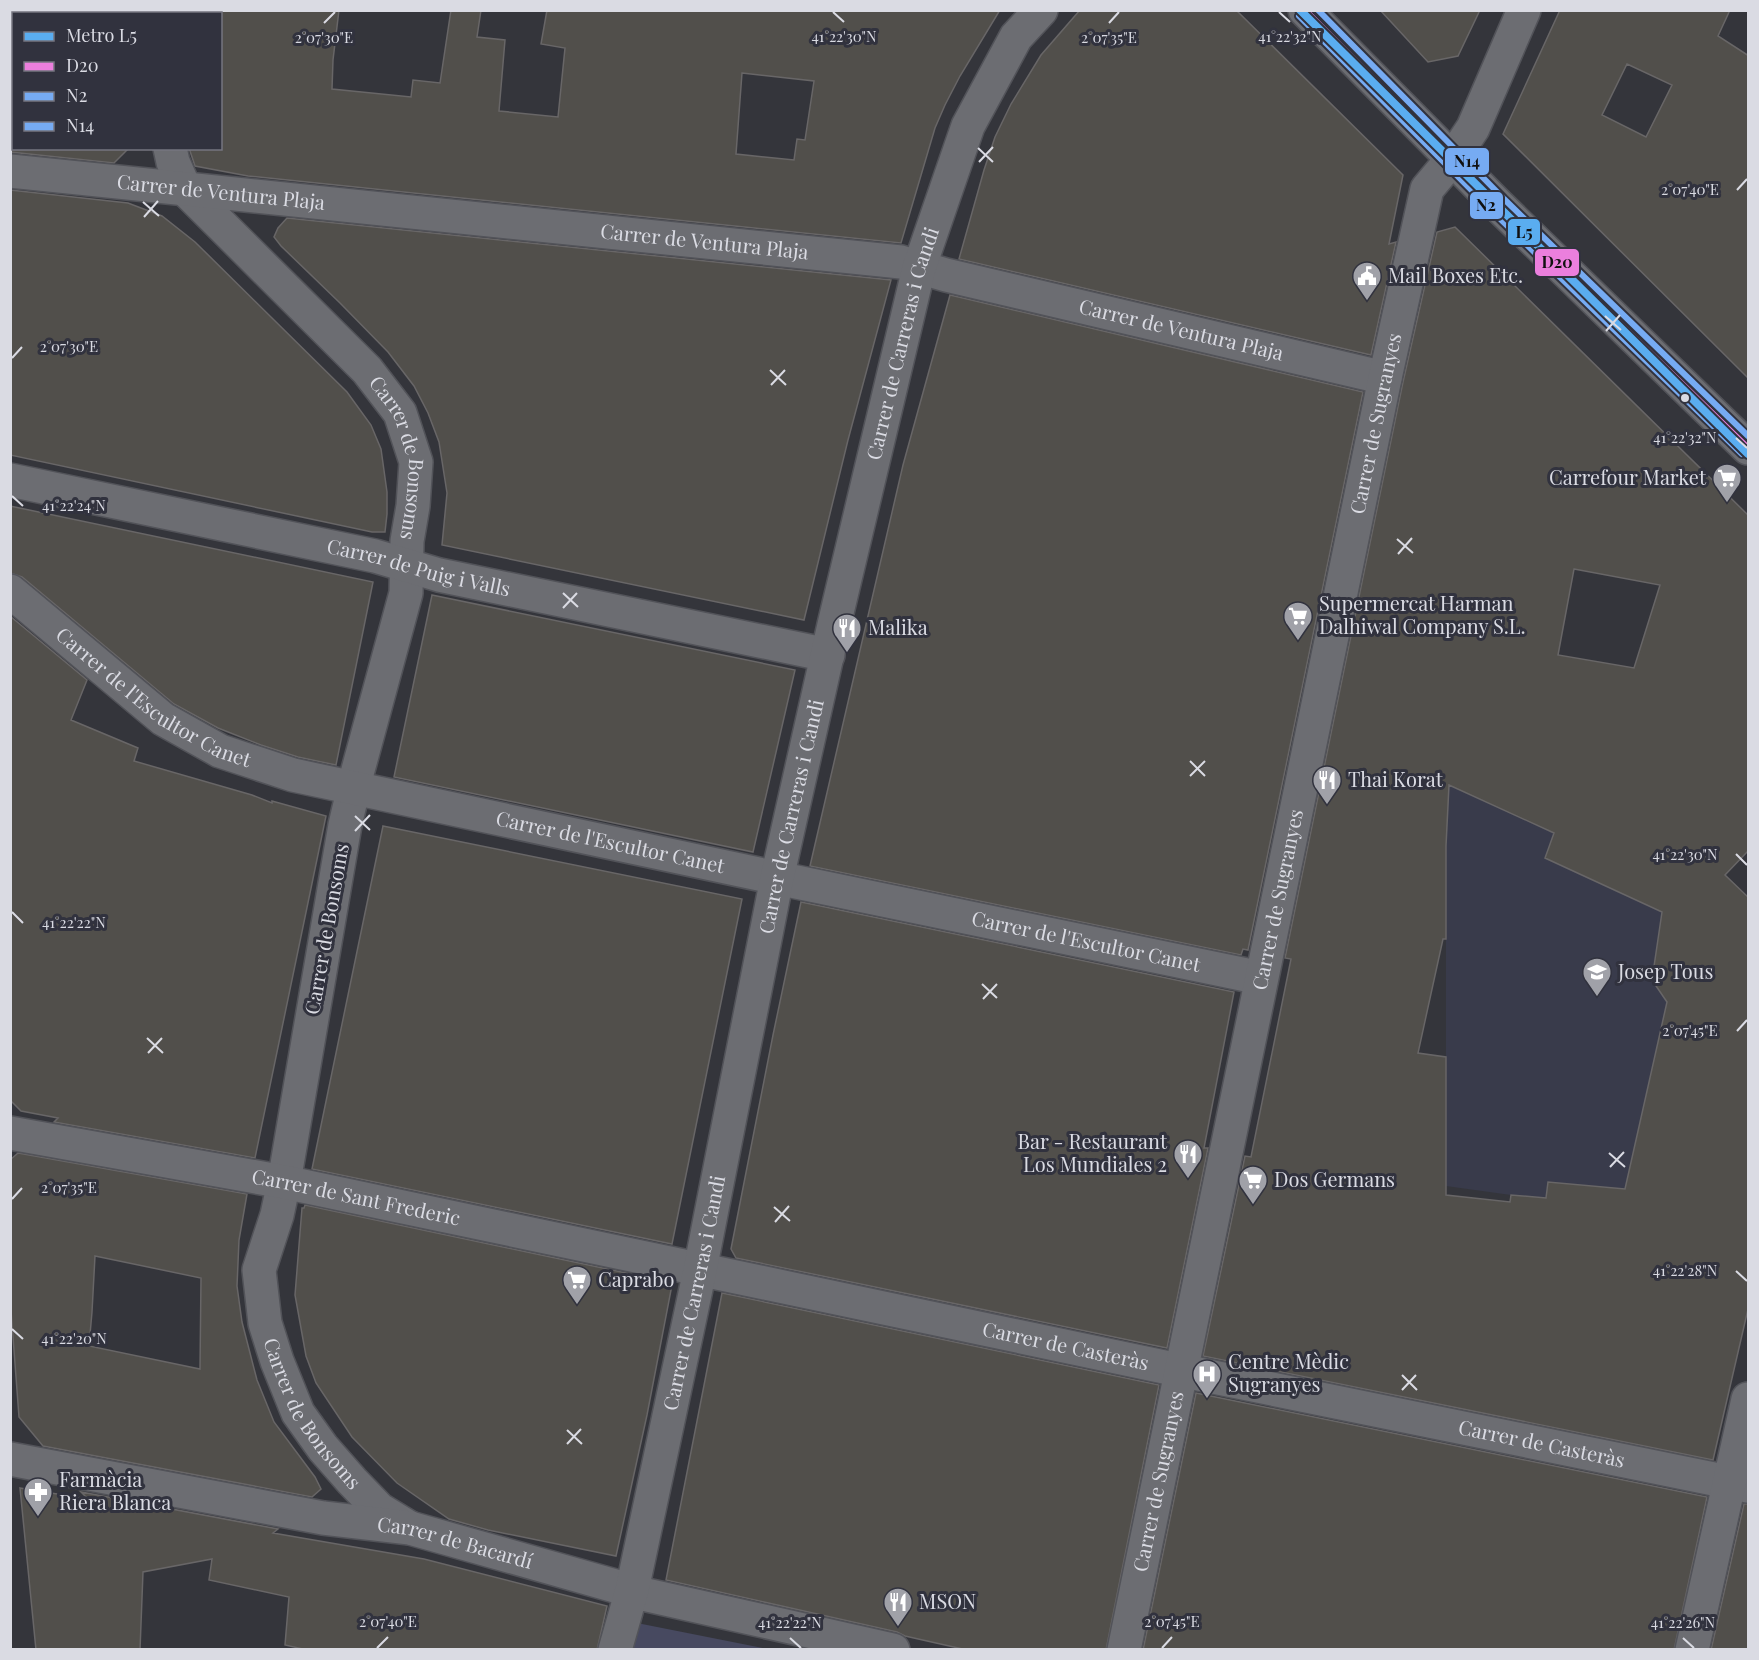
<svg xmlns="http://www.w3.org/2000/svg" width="1759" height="1660" font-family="'Playfair Display',serif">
	<rect width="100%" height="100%" fill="#34353b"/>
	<!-- built -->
	<path fill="#393b4b" d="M1446 784 1689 894 1748 1218 1511 1195 1446 1186Z"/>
	<!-- green -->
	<path fill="#474960" d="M637 1623 768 1649 627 1650Z"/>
	<!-- building -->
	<path fill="#514f4b" stroke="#686667" stroke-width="1.5" fill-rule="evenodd" d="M220 10H339L333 60 332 89 411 97 413 80 440 83 451 10H481L477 37 505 40 499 111 558 117 565 48 541 44 547 10H1000L960 76 945 105 935 128 901 243 248 176 195 166 189 148H220ZM742 73 814 81 805 140 797 139 794 160 736 154Z
		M1080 10H1236L1403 175 1389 244 1396 242 1371 355 959 259 984 170 995 137 1011 104 1041 55Z
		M1380 10H1480L1458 56 1428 62Z
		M1560 10H1730L1718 36 1749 56V379L1503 134ZM1627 64 1672 85 1646 137 1602 115Z
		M10 148H129L114 163 10 152Z
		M10 190 128 203 162 216 195 242 347 392 371 425 381 449 387 492V514L385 532H372L10 455Z
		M287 218 891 280 848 440 804 620 442 545 447 493 439 442 428 413 414 386 388 352 340 303 281 246 274 237 278 228Z
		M1455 227 1749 516V850L1725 875 1749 898V1305L1713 1460 1203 1356 1245 1156 1251 1157 1291 959 1285 958 1403 382 1437 232ZM1574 569 1660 585 1634 668 1558 655ZM1449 785 1554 833 1545 858 1662 912 1652 980 1667 1002 1625 1189 1548 1182 1546 1198 1511 1195 1510 1202 1446 1195V1057L1418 1053 1443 939H1446V846Z
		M950 295 1363 392 1248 950 1243 949 1241 955 810 866 903 465Z
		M10 506 373 582 336 765 298 757 261 745 218 728 174 704 22 577 10 573Z
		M432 595 795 670 753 852 394 777Z
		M10 616 87 680 71 720 138 748 134 761 252 795 272 803V801L326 816 255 1158 54 1122 58 1118 21 1111 10 1100Z
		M383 826 742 899 672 1244 312 1169Z
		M801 902 1234 992 1204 1148H1208L1167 1348 736 1258 731 1249 773 1035Z
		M18 1153 247 1194 239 1240 237 1286 242 1322 257 1380 274 1422 315 1477 321 1489 312 1497 43 1446 19 1417 10 1297V1160ZM95 1256 201 1278 200 1369 89 1346 92 1312Z
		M305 1205 664 1281V1284L672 1285 647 1415 616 1556 488 1530 449 1519 397 1483 352 1437 316 1383 306 1356 295 1295 302 1208H304Z
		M722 1293 1159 1385 1106 1650H967L905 1636 897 1632 666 1580Z
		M1196 1393 1707 1497 1674 1650H1143Z
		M20 1488 88 1499 81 1492 278 1529 273 1533 424 1559 607 1606 597 1650H307L285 1645 289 1597 209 1580 212 1559 143 1572 140 1650H36Z
		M1744 1504H1749V1650H1711Z"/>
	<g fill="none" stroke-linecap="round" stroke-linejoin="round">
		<!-- minor casing -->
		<g stroke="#525359" stroke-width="36">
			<g id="minor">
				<path d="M179 14 180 10"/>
				<path id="s1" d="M170 148 173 162 185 189 367 370 400 413 416 462 413 506 407 541 406 593 358 770 345 825 284 1182 277 1215 259 1270 265 1323 277 1361 298 1413 323 1448 352 1481 379 1509 410 1528"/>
				<path id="s2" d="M10 171 901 262 946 275 1385 378"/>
				<path id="s3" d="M10 480 375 556 439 575 828 655"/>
				<path id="s4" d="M10 591 163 719 220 751 293 775 777 878 1261 978"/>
				<path id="s5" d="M10 1133 284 1182 1169 1368 1748 1486"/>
				<path id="s6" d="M10 1459 323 1518 410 1528 647 1595 893 1650"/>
				<path id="s7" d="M615 1650 632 1590 700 1270 777 878 834 625 919 268 968 126 1016 37 1041 10"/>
				<path id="s8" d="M1124 1650 1385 378 1427 189 1453 158 1473 128 1524 10"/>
				<path d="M1692 1650 1748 1399"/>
			</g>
		</g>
		<!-- tertiary casing -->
		<g stroke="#525359" stroke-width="36">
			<path id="tertiary" d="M1305 10 1498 205 1748 448"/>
		</g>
		<!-- minor -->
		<use href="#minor" stroke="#6c6d72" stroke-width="33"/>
		<!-- tertiary -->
		<use href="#tertiary" stroke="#6c6d72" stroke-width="33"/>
		<!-- bus-1 casing -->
		<g stroke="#31323e" stroke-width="10">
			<path id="bus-1" d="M1305 10 1498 205 1748 448"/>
		</g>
		<!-- bus-2 casing -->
		<g stroke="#31323e" stroke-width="10">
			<path id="bus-2" d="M1299 16 1492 211 1742 454"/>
		</g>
		<!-- bus-3 casing -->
		<g stroke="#31323e" stroke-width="10">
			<path id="bus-3" d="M1318 10 1504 199 1748 436"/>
		</g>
		<!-- bus-1 -->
		<use href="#bus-1" stroke="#eb7fdd" stroke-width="6"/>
		<!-- bus-2 -->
		<use href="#bus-2" stroke="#76abf3" stroke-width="6"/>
		<!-- bus-3 -->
		<use href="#bus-3" stroke="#76abf3" stroke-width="6"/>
		<!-- metro-1 casing -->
		<g stroke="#31323e" stroke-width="12">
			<path id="metro-1" d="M1300 10 1748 454"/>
		</g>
		<!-- metro-1 -->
		<use href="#metro-1" stroke="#5aadf0" stroke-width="8"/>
	</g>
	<!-- ticks -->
	<path fill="none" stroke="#dadbe3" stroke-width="2" d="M833 12 844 22M1279 12 1290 22M324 23 335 12M1109 23 1119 12M978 148 993 162M979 162 993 147M1737 190 1747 179M143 202 159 216M144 217 158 201M1605 316 1621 330M1606 331 1620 315M12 358 22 347M770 370 786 385M771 385 785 370M1736 438 1747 448M12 496 23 506M1397 539 1413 553M1398 554 1412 538M563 593 578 607M563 608 577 593M1190 761 1205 776M1190 776 1205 761M355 816 370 830M355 831 370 815M1736 854 1747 865M12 912 23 923M982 984 997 998M983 999 997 984M1737 1031 1747 1020M147 1038 163 1053M148 1053 162 1038M1609 1153 1625 1167M1610 1167 1624 1152M12 1199 22 1188M774 1207 790 1221M775 1222 789 1206M1736 1271 1747 1281M12 1329 23 1339M1402 1375 1417 1390M1402 1390 1416 1375M567 1430 582 1444M567 1444 581 1429M790 1638 801 1648M1683 1638 1694 1648M377 1648 388 1637M1162 1648 1172 1637"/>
	<!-- icons -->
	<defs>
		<g id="civic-pin" transform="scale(1.5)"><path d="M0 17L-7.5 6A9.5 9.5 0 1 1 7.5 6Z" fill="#a0a1a8" stroke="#31323e"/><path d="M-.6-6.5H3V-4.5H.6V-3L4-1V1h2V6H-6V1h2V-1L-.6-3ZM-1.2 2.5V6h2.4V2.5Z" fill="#fff"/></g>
		<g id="supermarket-pin" transform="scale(1.5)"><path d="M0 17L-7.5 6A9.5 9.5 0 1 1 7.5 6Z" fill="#a0a1a8" stroke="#31323e"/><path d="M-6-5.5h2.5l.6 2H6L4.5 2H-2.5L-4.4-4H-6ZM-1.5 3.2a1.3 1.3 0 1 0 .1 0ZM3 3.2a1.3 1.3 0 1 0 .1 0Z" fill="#fff"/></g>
		<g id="restaurant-pin" transform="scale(1.5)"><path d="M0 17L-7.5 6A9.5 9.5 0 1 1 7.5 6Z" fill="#a0a1a8" stroke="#31323e"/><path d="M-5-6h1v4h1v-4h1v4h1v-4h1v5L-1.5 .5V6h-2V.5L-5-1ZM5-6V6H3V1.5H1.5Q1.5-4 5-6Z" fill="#fff"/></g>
		<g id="school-pin" transform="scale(1.5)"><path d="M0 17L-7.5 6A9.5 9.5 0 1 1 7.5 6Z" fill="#a0a1a8" stroke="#31323e"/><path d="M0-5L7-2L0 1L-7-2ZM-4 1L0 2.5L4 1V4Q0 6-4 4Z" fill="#fff"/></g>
		<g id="hospital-pin" transform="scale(1.5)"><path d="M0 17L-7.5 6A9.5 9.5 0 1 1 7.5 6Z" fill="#a0a1a8" stroke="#31323e"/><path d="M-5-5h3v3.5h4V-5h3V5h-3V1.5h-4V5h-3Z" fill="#fff"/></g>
		<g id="pharmacy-pin" transform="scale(1.5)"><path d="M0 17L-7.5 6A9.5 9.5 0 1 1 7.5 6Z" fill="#a0a1a8" stroke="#31323e"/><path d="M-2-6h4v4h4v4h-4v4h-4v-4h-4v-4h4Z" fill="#fff"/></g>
	</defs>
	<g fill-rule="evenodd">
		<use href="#civic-pin" x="1367" y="276"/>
		<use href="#supermarket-pin" x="1727" y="478"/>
		<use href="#supermarket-pin" x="1298" y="616"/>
		<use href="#restaurant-pin" x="847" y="628"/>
		<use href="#restaurant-pin" x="1327" y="780"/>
		<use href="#school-pin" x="1597" y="972"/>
		<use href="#restaurant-pin" x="1188" y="1154"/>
		<use href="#supermarket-pin" x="1253" y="1180"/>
		<use href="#supermarket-pin" x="577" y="1280"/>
		<use href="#hospital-pin" x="1207" y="1374"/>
		<use href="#pharmacy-pin" x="38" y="1492"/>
		<use href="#restaurant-pin" x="898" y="1602"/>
	</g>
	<!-- markers -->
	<circle fill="#dadbe3" stroke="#31323e" stroke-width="2" cx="1685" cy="398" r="5"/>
	<g text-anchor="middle" stroke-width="6" stroke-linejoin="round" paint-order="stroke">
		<!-- street labels -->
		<g font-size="20" fill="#dadbe3" stroke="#31323e">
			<text dy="7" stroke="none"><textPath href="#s2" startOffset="212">Carrer de Ventura Plaja</textPath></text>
			<text dy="7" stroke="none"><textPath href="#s2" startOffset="698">Carrer de Ventura Plaja</textPath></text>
			<text dy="7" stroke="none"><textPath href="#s2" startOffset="1184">Carrer de Ventura Plaja</textPath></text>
			<text dy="7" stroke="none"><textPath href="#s7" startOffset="1338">Carrer de Carreras i Candi</textPath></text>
			<text dy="7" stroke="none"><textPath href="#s8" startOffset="1252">Carrer de Sugranyes</textPath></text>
			<text dy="7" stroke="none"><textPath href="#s1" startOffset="398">Carrer de Bonsoms</textPath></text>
			<text dy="7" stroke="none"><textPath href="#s3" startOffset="418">Carrer de Puig i Valls</textPath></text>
			<text dy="7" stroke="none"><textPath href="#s4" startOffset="180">Carrer de l'Escultor Canet</textPath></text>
			<text dy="7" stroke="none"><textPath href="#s7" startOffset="852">Carrer de Carreras i Candi</textPath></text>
			<text dy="7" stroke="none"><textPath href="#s4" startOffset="666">Carrer de l'Escultor Canet</textPath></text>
			<text dy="7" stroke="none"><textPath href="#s8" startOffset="766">Carrer de Sugranyes</textPath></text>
			<text transform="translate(327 929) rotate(-80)" y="7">Carrer de Bonsoms</text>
			<text dy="7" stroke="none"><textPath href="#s4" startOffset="1152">Carrer de l'Escultor Canet</textPath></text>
			<text dy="7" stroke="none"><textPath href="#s5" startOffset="352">Carrer de Sant Frederic</textPath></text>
			<text dy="7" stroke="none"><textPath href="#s7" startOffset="366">Carrer de Carreras i Candi</textPath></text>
			<text dy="7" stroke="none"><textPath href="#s5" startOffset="1077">Carrer de Casteràs</textPath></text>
			<text dy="7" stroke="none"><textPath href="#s1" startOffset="1388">Carrer de Bonsoms</textPath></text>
			<text dy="7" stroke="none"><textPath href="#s5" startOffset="1563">Carrer de Casteràs</textPath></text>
			<text dy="7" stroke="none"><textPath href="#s8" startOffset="172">Carrer de Sugranyes</textPath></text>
			<text dy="7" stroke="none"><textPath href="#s6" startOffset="453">Carrer de Bacardí</textPath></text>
		</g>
		<!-- poi labels -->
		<g font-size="20" fill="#dadbe3" stroke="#31323e" text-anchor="start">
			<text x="1388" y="283">Mail Boxes Etc.</text>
			<text x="1706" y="485" text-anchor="end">Carrefour Market</text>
			<text x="1319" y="611">Supermercat Harman<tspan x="1319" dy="23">Dalhiwal Company S.L.</tspan></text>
			<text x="868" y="635">Malika</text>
			<text x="1348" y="787">Thai Korat</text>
			<text x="1618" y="979">Josep Tous</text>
			<text x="1167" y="1149" text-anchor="end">Bar - Restaurant<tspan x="1167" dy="23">Los Mundiales 2</tspan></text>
			<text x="1274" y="1187">Dos Germans</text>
			<text x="598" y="1287">Caprabo</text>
			<text x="1228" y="1369">Centre Mèdic<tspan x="1228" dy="23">Sugranyes</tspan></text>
			<text x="59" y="1487">Farmàcia<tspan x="59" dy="23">Riera Blanca</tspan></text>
			<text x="919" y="1609">MSON</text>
		</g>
	</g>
	<g font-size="15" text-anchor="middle" fill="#dadbe3" stroke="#31323e" stroke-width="6" stroke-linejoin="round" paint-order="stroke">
		<text x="844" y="42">41°22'30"N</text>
		<text x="1290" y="42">41°22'32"N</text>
		<text x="1109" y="43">2°07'35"E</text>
		<text x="324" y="43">2°07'30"E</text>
		<text x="1690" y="195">2°07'40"E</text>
		<text x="69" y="352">2°07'30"E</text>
		<text x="1685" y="443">41°22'32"N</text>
		<text x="74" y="511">41°22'24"N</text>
		<text x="1685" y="860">41°22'30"N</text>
		<text x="74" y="928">41°22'22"N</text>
		<text x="1690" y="1036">2°07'45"E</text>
		<text x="69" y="1193">2°07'35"E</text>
		<text x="1685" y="1276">41°22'28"N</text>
		<text x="74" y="1344">41°22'20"N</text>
		<text x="388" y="1627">2°07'40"E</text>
		<text x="1172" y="1627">2°07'45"E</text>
		<text x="790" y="1628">41°22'22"N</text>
		<text x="1683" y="1628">41°22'26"N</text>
	</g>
	<g stroke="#31323e" stroke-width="2">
		<rect x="1444" y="147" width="46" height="29" rx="6" fill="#76abf3"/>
		<rect x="1469" y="191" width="35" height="29" rx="6" fill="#76abf3"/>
		<rect x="1507" y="218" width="34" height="28" rx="6" fill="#5aadf0"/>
		<rect x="1534" y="248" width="46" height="29" rx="6" fill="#eb7fdd"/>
	</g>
	<g font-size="16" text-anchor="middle" font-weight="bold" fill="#111">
		<text x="1467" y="167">N14</text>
		<text x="1486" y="211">N2</text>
		<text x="1524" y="238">L5</text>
		<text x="1557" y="268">D20</text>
	</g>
	<!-- border -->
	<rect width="1759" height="1660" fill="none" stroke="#dadbe3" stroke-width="24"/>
	<!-- legend -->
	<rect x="12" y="12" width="210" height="138" fill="#31323e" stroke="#757680" stroke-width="1.5"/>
	<rect x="24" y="32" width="30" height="9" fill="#5aadf0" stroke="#757680" stroke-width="1.5"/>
	<text x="66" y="42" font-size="18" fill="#dadbe3">Metro L5</text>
	<rect x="24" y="62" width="30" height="9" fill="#eb7fdd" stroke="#757680" stroke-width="1.5"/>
	<text x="66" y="72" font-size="18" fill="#dadbe3">D20</text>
	<rect x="24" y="92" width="30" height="9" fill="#76abf3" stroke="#757680" stroke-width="1.5"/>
	<text x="66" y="102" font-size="18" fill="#dadbe3">N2</text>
	<rect x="24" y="122" width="30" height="9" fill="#76abf3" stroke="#757680" stroke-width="1.5"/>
	<text x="66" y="132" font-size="18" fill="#dadbe3">N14</text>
</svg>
